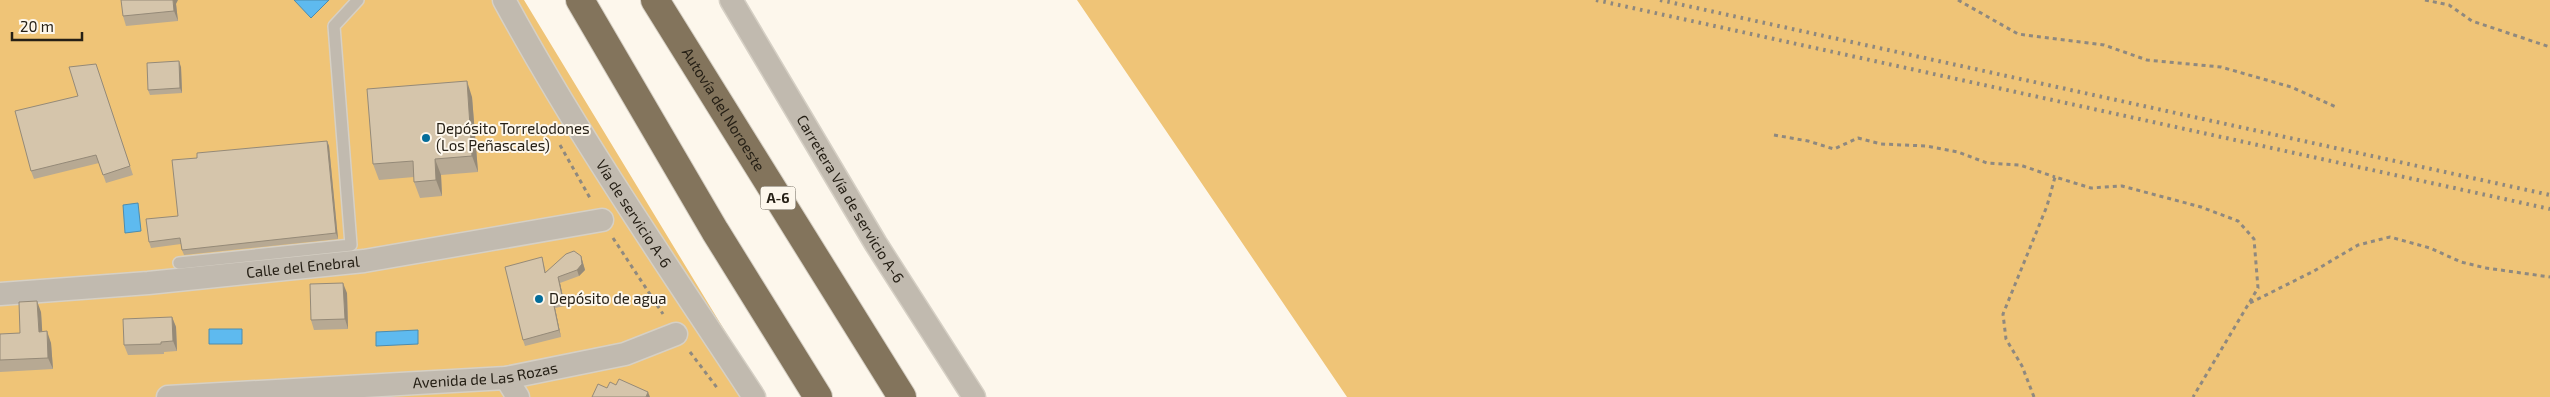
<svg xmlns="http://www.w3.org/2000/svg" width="2550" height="397" font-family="'Exo 2',sans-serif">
	<rect width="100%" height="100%" fill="#fdf7ec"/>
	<!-- green -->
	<path fill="#efc477" d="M0 0H524L765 397H0Z
		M1077 0H2550V397H1347Z"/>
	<!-- water -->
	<path fill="#5ebaef" stroke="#4d8cae" d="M294 0H329L311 18Z
		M138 203 141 231 125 233 123 205Z
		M209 329H242V344H209Z
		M418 330V344L376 346V332Z"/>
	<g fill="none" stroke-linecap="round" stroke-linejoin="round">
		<!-- service casing -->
		<g stroke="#d6d0c5" stroke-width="14">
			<path id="service" d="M179 263 351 245 334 26 358 0"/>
		</g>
		<!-- minor casing -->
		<g stroke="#d6d0c5" stroke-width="25">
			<g id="minor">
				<path id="s1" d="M504 0C579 138 668 266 754 397"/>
				<path id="s2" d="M731 0 876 244 974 397"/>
				<path id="s3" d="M0 294 148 283 364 261 602 220"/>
				<path d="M506 378 518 397"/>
				<path id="s4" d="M168 397 506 378 625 354 676 334"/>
			</g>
		</g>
		<!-- motorway casing -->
		<g stroke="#d6d0c5" stroke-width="30">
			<g id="motorway">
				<path d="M580 0 715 231 818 397"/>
				<path id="s5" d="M655 0 902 397"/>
			</g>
		</g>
		<!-- path -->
		<path stroke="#8f897f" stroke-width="3" stroke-dasharray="4 4" stroke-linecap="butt" d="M1958 0 2018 34 2104 45 2147 60 2221 67 2291 87 2336 107
			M2425 0 2449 5 2472 21 2550 47
			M1774 135 1808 141 1834 149 1858 138 1881 144 1926 146 1958 152 1987 163 2020 165 2055 177
			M560 145 590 198
			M613 238 663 314
			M2250 303 2314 271 2358 245 2390 237 2430 248 2461 262 2486 268 2550 277
			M690 352 718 389
			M2034 397 2022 366 2006 339 2003 314 2047 206 2055 177 2091 188 2122 186 2201 207 2238 221 2254 239 2258 288 2193 397"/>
		<!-- service -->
		<use href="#service" stroke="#c1baaf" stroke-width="11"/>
		<!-- minor -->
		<use href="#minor" stroke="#c1baaf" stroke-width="22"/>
		<!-- motorway -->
		<use href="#motorway" stroke="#83745c" stroke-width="28"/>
		<!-- rail -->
		<path stroke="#8e887e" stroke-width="4" stroke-dasharray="2.5 5" stroke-linecap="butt" d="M1596 0 2550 209
			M1660 0 2550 195"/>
	</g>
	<!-- wall -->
	<path fill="#b7a993" d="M176 4 178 21 126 26 123 16Z
		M181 67 182 93 150 95 148 90Z
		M99 73 133 175 106 183 99 163 34 179 31 171Z
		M472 97 478 172 441 175 442 196 420 198 414 182V177L379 180 373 164Z
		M327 141 329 146 338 239 184 255 182 250 181 244 151 248 149 242 178 216 197 158Z
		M581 256 585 270 579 276 560 283 565 306 555 308 561 337 525 346 523 340 542 257 546 273Z
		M347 293 348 329 314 330 311 320Z
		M41 312 42 331 51 343 53 369 0 372V334L20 333Z
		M172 317 176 327 177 351 164 352V354L128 355 124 345Z"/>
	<!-- shaded-wall -->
	<path fill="#958a78" d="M173 0H178L176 4 178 21 174 11Z
		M179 61 181 67 182 93 180 88Z
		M467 81 472 97 478 172 472 156Z
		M327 141 329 146 338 239 336 233Z
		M435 159 441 175 442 196 436 180Z
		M581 256 585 270 579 276 577 270Z
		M558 277 560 283 565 306 563 300Z
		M343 283 347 293 348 329 345 319Z
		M37 301 41 312 43 343 39 332Z
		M553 301 555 308 561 337 559 330Z
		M172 317 176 327 177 351 173 341Z
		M47 331 51 343 53 369 48 358Z
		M648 392 650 397H646Z"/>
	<!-- building -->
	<path fill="#d5c5ab" stroke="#958a78" d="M121 0H173L174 11 123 16Z
		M179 61 180 88 148 90 147 63Z
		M96 64 130 166 103 175 96 155 31 171 15 111 78 96 69 67Z
		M467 81 472 156 435 159 436 180 414 182 413 161 373 164 367 89Z
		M327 141 336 233 182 250 180 238 149 242 146 219 178 216 172 160 197 158V153Z
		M574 251 581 256 582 264 577 270 558 277 563 300 553 301 559 330 523 340 505 267 542 257 545 273 566 254Z
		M343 283 345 319 311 320 310 284Z
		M37 301 39 332 47 331 48 358 0 360V334L20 333 19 302Z
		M172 317 173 341 161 342V344L124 345 123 319Z
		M619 379 648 392 646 397H592L598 384 607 388 610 382 616 385Z"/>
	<!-- markers -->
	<g fill="#046d9a" stroke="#fdf7ec" stroke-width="2">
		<circle cx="426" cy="138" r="5"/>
		<circle cx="539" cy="299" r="5"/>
	</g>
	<g text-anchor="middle" stroke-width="4" stroke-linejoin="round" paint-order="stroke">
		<!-- shield labels -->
		<rect fill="#fdf7ec" stroke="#666056" stroke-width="1" x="760.5" y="186.5" width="35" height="23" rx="4"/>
		<g font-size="14" font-weight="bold" fill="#262016">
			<text x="778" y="203">A-6</text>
		</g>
		<!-- street labels -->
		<g font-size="15" fill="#262016" stroke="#fdf7ec">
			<text dy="5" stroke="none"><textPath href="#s5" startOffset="129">Autovía del Noroeste</textPath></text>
			<text dy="5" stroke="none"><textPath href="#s2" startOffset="232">Carretera Vía de servicio A-6</textPath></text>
			<text dy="5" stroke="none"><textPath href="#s1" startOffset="250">Vía de servicio A-6</textPath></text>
			<text dy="5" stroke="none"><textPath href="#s3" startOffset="304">Calle del Enebral</textPath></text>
			<text dy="5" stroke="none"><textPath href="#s4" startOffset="318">Avenida de Las Rozas</textPath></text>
		</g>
		<!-- poi labels -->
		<g font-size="15" fill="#262016" stroke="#fdf7ec" text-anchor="start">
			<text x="436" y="134">Depósito Torrelodones<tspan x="436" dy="17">(Los Peñascales)</tspan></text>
			<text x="549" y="304">Depósito de agua</text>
		</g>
	</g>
	<!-- scale -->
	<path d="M12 32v8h70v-8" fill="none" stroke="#262016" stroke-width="2.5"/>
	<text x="20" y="32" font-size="15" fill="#262016" stroke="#fdf7ec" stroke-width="4" paint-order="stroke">20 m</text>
</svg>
